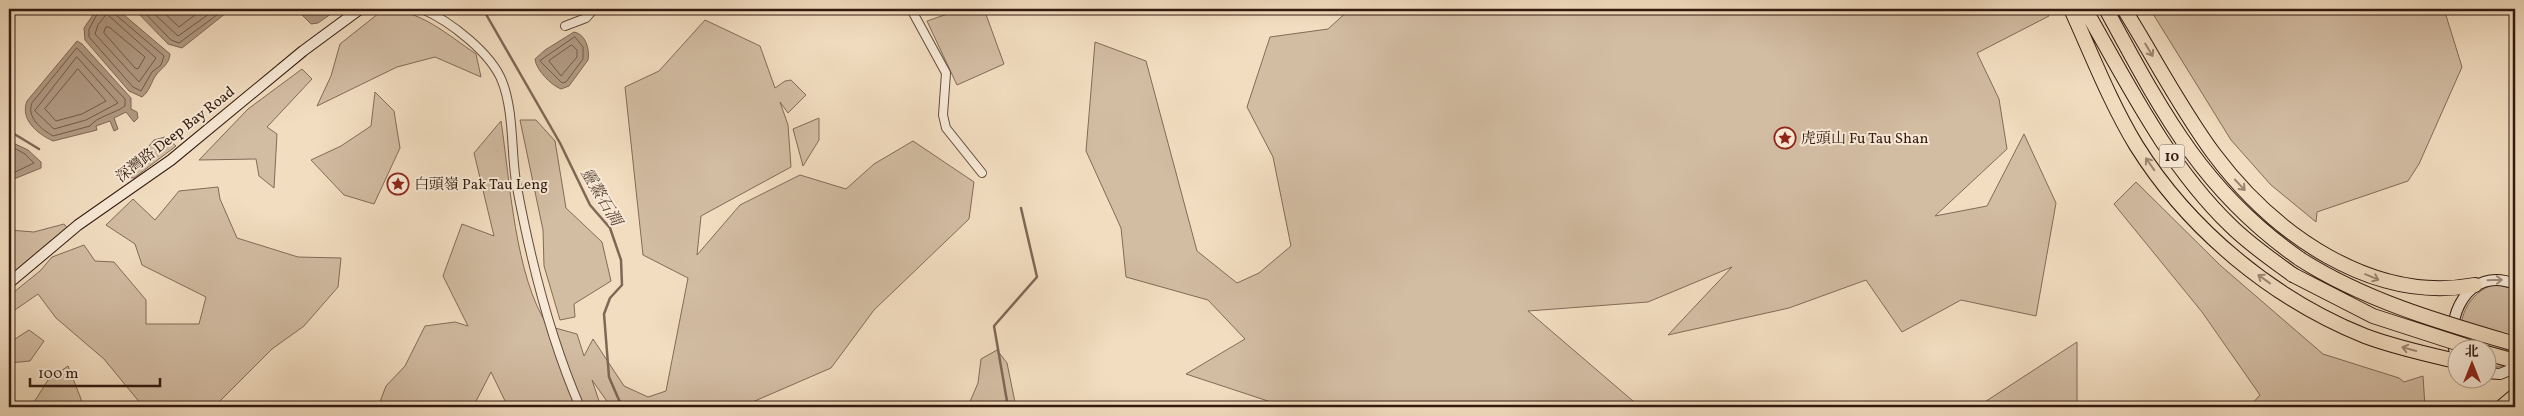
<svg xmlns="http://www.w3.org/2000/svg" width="2524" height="416" font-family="Vollkorn,'Noto Serif SC',serif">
	<rect width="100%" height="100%" fill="#f2ddc0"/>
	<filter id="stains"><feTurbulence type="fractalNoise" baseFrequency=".004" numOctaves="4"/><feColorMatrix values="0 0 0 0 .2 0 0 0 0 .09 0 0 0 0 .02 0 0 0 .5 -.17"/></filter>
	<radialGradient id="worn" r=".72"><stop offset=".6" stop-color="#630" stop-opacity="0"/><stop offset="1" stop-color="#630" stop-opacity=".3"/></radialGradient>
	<!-- green -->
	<path fill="#d2bca2" stroke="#826b58" d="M384 9C419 9 448 35 476 54L481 77 435 57 397 67 317 106 331 76 340 44Z
		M962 9H984L1004 64 957 85 927 21Z
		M1350 9H2044L2049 16 1977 53 1999 99 2007 149 1935 216 1987 206 2024 134 2056 203 2036 316 1961 300 1902 332 1866 280 1789 308 1668 335 1732 267 1648 302 1528 311 1640 407H1295L1271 402 1186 374 1245 339 1208 300 1126 277 1121 228 1086 151 1095 42 1146 61 1197 251 1237 283 1259 273 1291 246 1273 157 1247 107 1270 37 1328 29Z
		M2150 9H2444L2462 67 2419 164 2408 181 2317 212 2316 222 2271 185 2231 140Z
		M705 20 760 46 775 88 785 81 791 80 806 95 788 113 780 102 788 125 791 167 701 216 697 255 740 205 800 175 846 189 874 164 913 141 974 182 969 219 874 310 831 368 741 407H611L592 380 601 407H508L491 372 473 407H378L386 386 405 366 425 326 455 322 468 326 443 276 462 224 494 236 474 153 501 121C510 181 515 277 548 326L577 334 584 356 593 339 624 386 648 397 666 391 688 278 643 255 625 87 659 71Z
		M302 69 312 79 267 127 277 134 274 188 259 176 256 159 199 160 248 109Z
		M375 92 394 111 400 148 374 204 344 195 311 160 341 146 371 126Z
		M819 118V140L803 166 793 129Z
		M520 120H536L555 141 566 208 602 242 611 281 574 304 575 317 560 320 544 266 543 230Z
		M165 137 176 146 134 178 123 177 154 140Z
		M2136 182 2221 266 2323 354 2399 378 2404 382 2423 376 2425 407H2249L2260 395 2202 312 2114 204Z
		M218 187 220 199 237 238 298 257 341 258 338 287 304 326 272 349 215 406 147 407 141 404 104 359 56 318 38 294 9 314V296L40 271 52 257 84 245 95 261 114 262 146 300V324H199L206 297 142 265 135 244 106 225 133 199 155 220 179 191Z
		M64 224 68 229 13 274 9 268V230L34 232Z
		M2495 284 2510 288 2515 293V357C2507 366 2499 369 2487 366L2486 348H2462C2456 320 2467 293 2495 284Z
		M29 330 44 341 30 361 9 363V343Z
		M2077 342V407H1977Z
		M997 350 1007 363 1016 407H970L969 404 978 383 981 359Z
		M68 366 81 399V407H31L48 380Z"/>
	<!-- water -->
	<path fill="#b19b84" stroke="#7f6755" d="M97 9H117L170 54C169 65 162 67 156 75 151 82 150 91 142 97L129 91 85 40 84 28Z
		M134 9H231L182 48 168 44Z
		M296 9H338L318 23 311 24Z
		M574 32C586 34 590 50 588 60L569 86 561 89C551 85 536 70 535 59L545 50Z
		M77 41 82 44 131 98V109L137 112 138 118 134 122 126 112 114 118 118 129 114 131 110 121 96 126 97 130 53 141C36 133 20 119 27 101Z
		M9 141 28 150 41 162V168L9 181Z"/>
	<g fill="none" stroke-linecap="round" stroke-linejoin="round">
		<!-- shore -->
		<path stroke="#725a4a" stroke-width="1" d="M100 9 89 29V37L133 87 141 91 152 72 161 65 164 56 116 15 115 9
			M141 9 171 40 179 43 225 9
			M149 9 178 36 216 9
			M160 9 179 27 203 9
			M107 14 156 58 139 82 95 34 98 25Z
			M106 27H109L145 57 138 69 135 68 104 33Z
			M575 37 583 47V59L566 82 562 83 540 61Z
			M572 45 577 50V57L561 76 549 61Z
			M77 48 125 99V106C116 113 96 117 90 126L53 136C41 129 26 117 32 103Z
			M77 57 118 103 86 120 54 129 35 111Z
			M78 69 106 101 82 114 56 121 45 109Z
			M9 145 25 154 34 163 9 175"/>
		<!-- stream -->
		<path stroke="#7f6755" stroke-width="2.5" d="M483 9 560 143 590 205 610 228 621 260 622 285 610 298 604 314 609 377 622 407
			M11 132 39 149
			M1008 407 994 326 1037 277 1021 208"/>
		<!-- street casing -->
		<g stroke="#634b3b" stroke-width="10">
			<path id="street" d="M422 9C450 21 491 53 502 81 514 111 511 151 516 182 530 258 549 336 580 407
				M911 9 946 73 943 115 946 128 982 173
				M565 26 586 18 594 9"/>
		</g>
		<!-- secondary casing -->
		<g stroke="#331a0f" stroke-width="12">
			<path id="secondary" d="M9 283 78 225 171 160 303 51 360 9
				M2456 356C2443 317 2469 265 2515 284
				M2486 373 2500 374 2515 368"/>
		</g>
		<!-- highway casing -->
		<g stroke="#331a0f" stroke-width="16">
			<path id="highway" d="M2071 9C2092 55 2110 102 2136 145 2189 230 2273 299 2365 336 2394 347 2426 354 2456 361
				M2085 9C2128 84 2167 164 2230 225 2249 244 2271 259 2293 275
				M2106 9C2161 110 2202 191 2300 259
				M2124 9C2154 57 2180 108 2214 154 2274 234 2372 304 2475 285
				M2486 353 2515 361
				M2503 406 2515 396"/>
		</g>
		<!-- street -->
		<use href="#street" stroke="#f7e9d6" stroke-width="8"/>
		<!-- secondary -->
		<use href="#secondary" stroke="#f7e9d6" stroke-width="10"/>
		<!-- highway -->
		<use href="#highway" stroke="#f2ddc0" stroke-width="14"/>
		<!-- highway-bridge casing -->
		<g stroke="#331a0f" stroke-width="16" stroke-linecap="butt">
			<path id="highway-bridge" d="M2300 259C2366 301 2440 322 2515 344
				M2293 275 2373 316 2472 348"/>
		</g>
		<!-- highway-bridge -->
		<use href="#highway-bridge" stroke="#f2ddc0" stroke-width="14"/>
	</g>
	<!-- one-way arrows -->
	<defs><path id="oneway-shaft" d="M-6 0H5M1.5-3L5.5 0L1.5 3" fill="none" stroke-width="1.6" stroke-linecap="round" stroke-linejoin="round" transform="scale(1.25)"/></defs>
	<g stroke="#9c8570">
		<use href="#oneway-shaft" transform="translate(2149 50) rotate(59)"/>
		<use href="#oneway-shaft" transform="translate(2150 164) rotate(-125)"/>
		<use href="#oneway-shaft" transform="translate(2240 185) rotate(47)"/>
		<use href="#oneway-shaft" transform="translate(2372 277) rotate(23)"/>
		<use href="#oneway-shaft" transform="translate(2264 279) rotate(-144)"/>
		<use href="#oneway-shaft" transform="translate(2409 349) rotate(-165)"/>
	</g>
	<use stroke="#9f8c7c" href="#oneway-shaft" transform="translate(2495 280) rotate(-2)"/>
	<!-- icons -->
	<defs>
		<g id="sight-ring" transform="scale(1.125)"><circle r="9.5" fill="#f7e9d6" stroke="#8f2418" stroke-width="1.5"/><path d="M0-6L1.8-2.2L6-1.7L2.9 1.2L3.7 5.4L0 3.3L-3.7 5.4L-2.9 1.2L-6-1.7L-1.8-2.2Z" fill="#8f2418"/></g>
	</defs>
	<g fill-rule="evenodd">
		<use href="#sight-ring" x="1785" y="138"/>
		<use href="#sight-ring" x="398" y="184"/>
	</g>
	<g text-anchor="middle" stroke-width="4" stroke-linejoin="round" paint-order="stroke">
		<!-- shield labels -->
		<rect fill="#f7e9d6" stroke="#6e584b" stroke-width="1" x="2159.5" y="144.5" width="25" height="23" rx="4"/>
		<g font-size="14" font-weight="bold" fill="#331a0f">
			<text x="2172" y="161">10</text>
		</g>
		<!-- street labels -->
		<g font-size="15" fill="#331a0f" stroke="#f7e9d6">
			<text transform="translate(175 134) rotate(-38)" y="5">深灣路 Deep Bay Road</text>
		</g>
		<!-- poi labels -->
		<g font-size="15" fill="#331a0f" stroke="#f7e9d6" text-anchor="start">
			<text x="1801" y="143">虎頭山 Fu Tau Shan</text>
			<text x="414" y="189">白頭嶺 Pak Tau Leng</text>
		</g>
		<!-- water labels -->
		<g font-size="16" font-style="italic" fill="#5f4738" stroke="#f7e9d6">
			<text transform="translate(602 196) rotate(59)" y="6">靈鰲石澗</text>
		</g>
	</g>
	<!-- margin -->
	<rect width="2524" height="416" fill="none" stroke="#f2ddc0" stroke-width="30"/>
	<rect x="10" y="10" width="2504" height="396" fill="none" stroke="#331a0f" stroke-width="2.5"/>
	<rect x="15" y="15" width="2494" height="386" fill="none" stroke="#331a0f"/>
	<!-- north arrow -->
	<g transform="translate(2472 364)"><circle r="24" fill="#f7e9d6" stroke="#a99686"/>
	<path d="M0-4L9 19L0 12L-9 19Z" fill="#8f2418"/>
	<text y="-8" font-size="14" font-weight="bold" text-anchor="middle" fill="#331a0f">北</text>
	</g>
	<!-- scale -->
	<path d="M30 378v8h130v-8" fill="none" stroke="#331a0f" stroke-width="2.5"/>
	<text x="38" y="378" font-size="15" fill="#331a0f" stroke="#f7e9d6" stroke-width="4" paint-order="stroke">100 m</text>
	<rect width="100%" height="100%" filter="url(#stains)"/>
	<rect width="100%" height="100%" fill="url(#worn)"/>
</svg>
